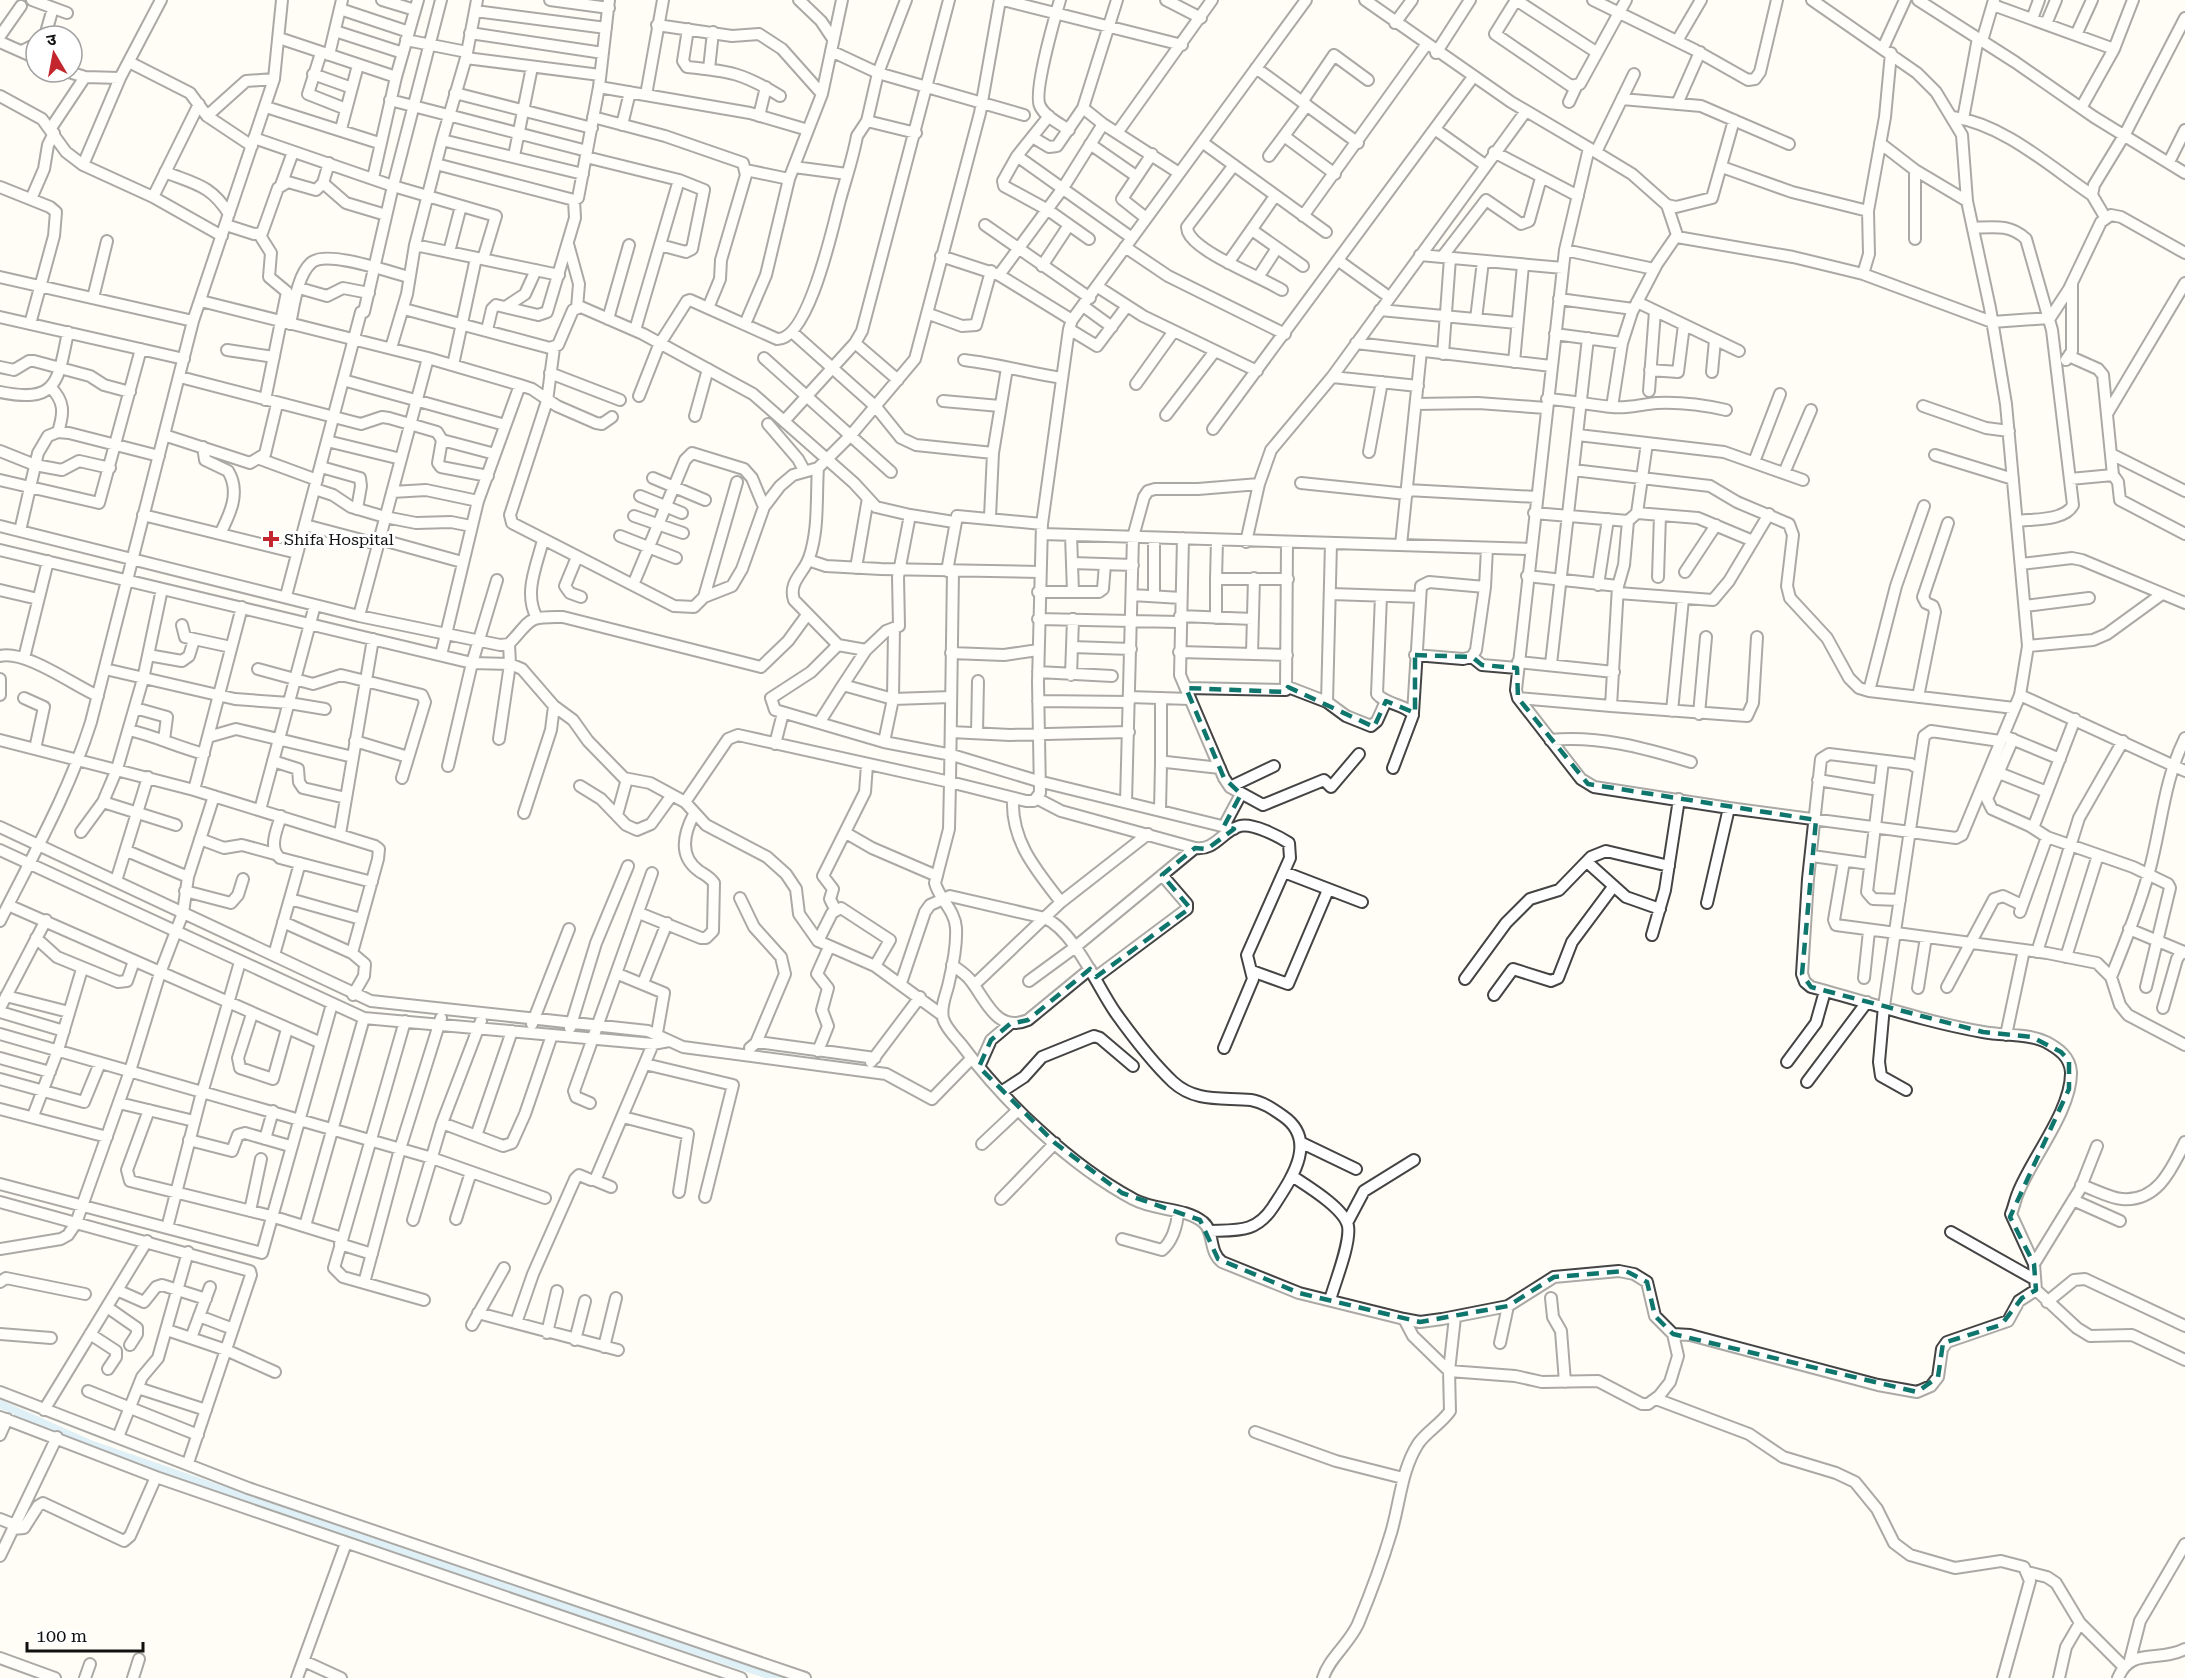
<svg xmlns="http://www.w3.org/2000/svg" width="2185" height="1678" font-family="'Roboto Serif','Noto Sans Devanagari',serif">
	<rect width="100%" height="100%" fill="#fffdf5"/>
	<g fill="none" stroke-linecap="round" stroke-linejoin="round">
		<!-- canal -->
		<path stroke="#b9e0f7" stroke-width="8" d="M0 1404 90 1444 428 1561 777 1678"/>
		<!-- minor casing -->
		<g stroke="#444" stroke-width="14">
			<path id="minor" d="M32 0 67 13
				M382 0 415 10
				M550 0 609 8
				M799 0 821 21 833 39
				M1003 0 1182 45
				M1060 0C1055 17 1033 93 1040 106 1045 117 1060 124 1069 130
				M1117 0 1083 108 1103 124 1179 173
				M1166 0 1201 18
				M1306 0 1072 320 1069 329 1042 524 1038 682 1040 793 1034 801H1026L950 782 949 829 935 883C939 899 955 910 956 928 957 945 953 965 949 982 947 993 940 1006 943 1018 945 1027 955 1037 961 1044 1004 1102 1070 1165 1133 1199 1154 1211 1184 1207 1203 1222 1215 1232 1208 1251 1222 1262L1299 1293 1404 1319 1413 1336 1449 1371 1450 1411C1441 1424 1426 1432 1418 1444 1401 1471 1400 1503 1391 1533 1382 1563 1370 1595 1358 1624 1349 1644 1329 1658 1323 1678
				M1365 0 1511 102 1589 148 1565 250 1516 690 1518 698 1581 779 1594 787 1729 808 1956 838 1962 835 2020 695 2028 646 2006 404 1990 308 1967 201 1962 135 1936 92 1917 73 1812 0
				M1516 0 1495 34 1571 86 1580 84 1626 0
				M1516 0 1596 52
				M1593 0 1695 50 1748 80 1755 79 1760 72 1777 0
				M1918 0 2015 62 2094 117 2185 173
				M1993 5 2114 49
				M340 9 409 32
				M475 11 606 28
				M2032 19 2039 0
				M1395 23 1412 0
				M2046 24 2056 0
				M657 25 732 36 759 34 782 49 822 94
				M688 29 683 61 687 67C729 71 743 73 780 96
				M335 31 403 53
				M470 33 603 53
				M2076 35 2092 0
				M0 36 21 6
				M45 36 51 15
				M279 38 396 77
				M406 40 467 52
				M1677 41 1701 0
				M1982 41 1994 0
				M0 42 36 58
				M1883 48 1905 0
				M22 51 36 44
				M831 51 878 73 1024 115
				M321 53 308 94 346 109
				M1436 53 1470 0
				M329 55 342 0
				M466 58 600 75
				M129 62 190 93 207 116 252 146
				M1256 68 1358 143
				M709 69 713 32
				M69 72 85 77 120 78 161 0
				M313 74 352 88
				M599 87 750 113 808 130 822 94 842 0
				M455 93 592 128
				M646 95 663 0
				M0 96 42 119 66 152 83 165 153 197 222 236
				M1622 99 1701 106 1789 144
				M390 100 587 151
				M1302 102 1334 55 1368 80
				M1569 102 1576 87
				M1677 104 1700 52
				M266 107 379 143
				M2081 108 2114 49 2133 0
				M207 116 246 81 274 79
				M759 116 766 87
				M1049 116 1017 156 1003 181 1004 186 1048 210 1089 239
				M593 117 665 136 743 163 746 175 721 260 720 279 708 308
				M1953 117C2005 125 2049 166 2092 195
				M1963 119 1978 38
				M867 121 878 73 906 0
				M622 125 630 92
				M51 128 85 77
				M341 129 358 65
				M1436 130 1485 165
				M1117 133 1212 0
				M1284 136 1335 174
				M254 138 393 186 496 216 483 259
				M1034 138 1049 147 1057 146 1083 108
				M442 140 583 174
				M1202 142 1326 232
				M1880 143 1915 170 1967 201
				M1090 144 1136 176
				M1589 148 1632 174 1667 205 1676 207 1712 198 1734 120
				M1494 152 1578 196
				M1596 152 1634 74
				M514 156 532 67
				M1017 156 1132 238
				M1269 156 1307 105
				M586 157 679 180 704 190 692 249 686 252 660 245
				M2169 162 2185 130
				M436 164 574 200 578 198 599 87 609 0
				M83 165 120 78
				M1234 165 1187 227 1188 232C1197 253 1261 277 1282 290
				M794 167 847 174
				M1722 167 1792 192 1868 211
				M746 170 789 179
				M1915 170V239
				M165 172C195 184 211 185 229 214
				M373 178 396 77 418 0
				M323 183 346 203 386 215
				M281 185 293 152
				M0 187 50 207 56 212 54 236 30 324
				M153 197 199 104
				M31 199 44 169 48 145 54 133
				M1303 216 1426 45
				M2105 217 2092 195 2094 185 2125 134 2185 18
				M1146 218 1122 199 1152 154
				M226 225 254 234 262 233 278 188 288 182 316 190 323 183 329 163
				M985 225 1090 298
				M1973 228C1994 227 2010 224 2026 239L2052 330 2073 505C2065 521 2033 519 2017 521
				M1252 230 1303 266
				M259 234 271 253 269 277 287 292 265 400
				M1677 237 1793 257 1863 274 1869 254 1868 211 1885 117 1891 53
				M568 244 579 284 577 308
				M415 245 559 275
				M1125 247 1168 276 1285 334
				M1565 250 1654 269
				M449 252 461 206
				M1420 255 1563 268
				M941 256 999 275 1072 320
				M1442 257 1486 200 1521 224 1529 221 1541 178
				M1339 261 1389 297
				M1228 263 1275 196
				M1042 266 1069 225
				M1863 274 1992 322 2050 318 2069 289 2101 222 2111 215 2121 217 2185 253
				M999 275 1063 188 1103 124
				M1259 276 1277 248
				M0 277 193 321
				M1098 287 1143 316 1257 371
				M299 288 327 296 343 288 369 293
				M93 298 107 241
				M1559 299 1633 309
				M201 301 428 358 520 385 532 389 557 406 596 423 602 424 612 417
				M1637 302 1739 351
				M507 306 525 294 536 270
				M1083 306 1112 327
				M404 309 550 348 558 345 573 310 581 307 643 334 753 394 854 483 876 507 910 515 954 522
				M1380 310 1517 323
				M364 312 393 186 441 0
				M929 314 962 326 976 325 991 271
				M0 317 184 359
				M608 319 629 245
				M1476 319 1483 261
				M290 324C294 306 297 276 311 263 326 249 389 272 409 277
				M745 324 766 275 789 179 808 130
				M1069 329 1097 346 1127 306
				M487 330 492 309 496 305 538 315 547 312 575 218 574 200
				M635 330 679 180
				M792 332 876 407 901 438 916 445 993 453
				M1555 334 1622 343
				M855 343 898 380
				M1356 343 1551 366
				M391 348 407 294 415 245 442 140 466 58 477 0
				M554 348 547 401 510 515 512 523 674 606 694 607 704 597 732 586 742 569 764 507 780 486 793 475 818 468
				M227 350 274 357
				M1443 354 1450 258
				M2071 357 2098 369 2103 375 2113 475
				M764 358 891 472
				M964 360C998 364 1029 373 1062 378
				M2066 360 2072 351V283
				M1514 362 1523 265
				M453 365 476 258
				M0 367 14 370 29 361H34L90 376 104 385 130 392
				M1650 370 1678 372 1684 325
				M1712 372 1715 340
				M550 373 620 400
				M180 377 361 424 382 417 389 418 437 432 442 440 438 463 441 467 488 476
				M1332 377 1418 386
				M343 380 505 425
				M1136 384 1174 331
				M50 387C65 401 64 413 58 432
				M1649 391 1655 311
				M0 392C58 404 58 381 68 332
				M639 396 659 345 687 301 690 300 777 339C809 340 833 226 840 200 846 178 853 158 857 136L867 121 916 133
				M1547 399C1569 400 1590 405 1612 407 1628 409 1642 404 1657 403 1680 402 1704 405 1726 410
				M943 401 1000 406
				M1416 404 1478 403 1546 408
				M1923 406 1986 428 2009 431
				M1612 407 1622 343 1632 312 1657 264 1677 235 1667 205
				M2107 414 2185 283
				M1166 415 1215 351
				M695 416 708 369
				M785 420 855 343 862 331 949 0
				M768 424 798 459 804 470
				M1213 429 1473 77
				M164 435 250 463 265 454 277 404
				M1578 435 1724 452 1803 480
				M442 440 495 454
				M327 441 401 459
				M203 447 205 460 228 471C241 492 230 514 220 534
				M0 451 35 465 62 470 79 461 110 468
				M1369 452 1382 382
				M2111 454 2185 491
				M1935 455 2013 479
				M260 459 317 480
				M1754 462 1780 394
				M321 467 360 478 361 486 357 509
				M1573 470 1710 486 1737 502 1789 524 1793 535 1787 586 1790 598 1827 638 1849 678 1859 688 1869 691 2014 708
				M1784 473 1811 410
				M653 478 705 500
				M2070 479 2113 475 2118 482 2120 500 2185 534
				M0 480 99 503 141 349
				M1301 483 1407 494
				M315 489 333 495 351 507 385 517 416 523 451 522 471 526
				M1407 490 1536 497
				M392 492 426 490 478 501
				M640 496 682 513
				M1534 513 1628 521 1637 513 1698 518 1753 541
				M1637 513 1647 443
				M143 515 297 553
				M910 515 898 577 899 626 886 631 866 650 838 645 811 672 771 698 775 710 884 742 952 755 1038 781 1234 829
				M634 516 683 533
				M990 517 993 453 1007 368
				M305 525 377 544
				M0 526 359 616 500 645 509 644C532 620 525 616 563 617L761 667 788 641 807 615
				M20 531 38 453 48 436 58 432 69 433 159 456
				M1042 534 1530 549
				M1071 535 1073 592
				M620 536 676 558
				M1183 538 1180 675 1224 778 1230 787 1263 805 1324 780 1331 787 1359 754
				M379 539 462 562
				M1246 542 1259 484 1271 450 1332 377 1526 111
				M1401 545 1421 351
				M0 550 472 663 510 664 522 669 554 706 573 720 588 741 624 778 650 783 685 802
				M577 557 565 586 570 593 581 597
				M808 560 826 566 881 569 1039 572
				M1072 563 1133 565
				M2021 564 2072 558 2082 560 2185 603
				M856 568 868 498
				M947 571 957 516 1042 524
				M1685 572 1716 525
				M1527 576 1618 586
				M1658 577 1660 515
				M1216 579 1217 540
				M633 585 685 460 692 453 744 469 752 478 764 507
				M1598 585 1608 519
				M0 590 38 599
				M1038 592H1099L1103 589 1105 564
				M1618 593 1713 600 1729 581 1769 514
				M1331 594 1420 597
				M1132 595 1181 598
				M286 596 361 312
				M1154 596V538
				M1381 596 1377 694C1386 705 1406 704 1413 715L1393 768
				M704 597 737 482
				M2025 606 2089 598
				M359 616 428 358
				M1180 616 1253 619
				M537 618C523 593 537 565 543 540
				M1216 618V579H1288
				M1038 619 1179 622
				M182 625 185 637 231 647
				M838 645 794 600C788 582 804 573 809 558 819 530 816 497 818 468L851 435 915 359 980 113 1000 0
				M2028 646 2093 640 2107 634 2162 594
				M1072 647 1073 619
				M866 650 843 685 893 699 951 697
				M1179 652 1287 655
				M951 653 1004 655 1038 650
				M1252 654 1254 578
				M148 655 182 661 189 656 194 640
				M441 655 478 501 520 385
				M1415 655 1463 659 1472 657 1476 650 1485 587 1487 548
				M0 656C26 650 73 685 98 696
				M1472 657 1482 665 1517 668
				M24 658 48 561
				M1518 662 1614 672
				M1551 664 1588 338
				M105 669 235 699 289 703 325 709
				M258 669 313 684 341 675 422 695 425 702 402 778
				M1038 672 1112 676
				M1071 675 1072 647 1131 649
				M0 679V695
				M1288 687 1327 702 1346 716 1371 726 1377 721 1386 701
				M1186 688 1286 690 1287 542
				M1869 691 1896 586 1924 506
				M2020 695 2185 771
				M1129 697 1190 699
				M1918 697 1935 612 1933 606 1926 603 1923 597 1948 523
				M24 698 44 707 35 749
				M1518 698 1611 706 1618 586 1624 565 1628 521
				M1038 701 1129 702
				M1327 702 1331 543
				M1611 706 1747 716 1753 703 1757 637
				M135 708 167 717 164 740
				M1672 711 1683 599
				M1413 713 1421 586 1429 582 1485 587
				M1699 714 1706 637
				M819 723 843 685
				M129 730C155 736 178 747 204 754
				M951 732 1010 735 1129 732
				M977 733 978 681
				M208 737 236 729 353 757
				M2007 737 2060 759
				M499 739 510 664 509 644
				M2013 739 1987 799 1992 809 2030 826 2047 837 2133 867 2168 884 2170 888 2146 987
				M0 740 194 790 375 846 379 849 378 859 352 953 365 964 364 976 353 995
				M1550 740C1598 735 1645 748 1691 762
				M355 741 408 757
				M884 742 893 699 894 628
				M775 744 783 713
				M273 761 298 769 299 782 303 788 346 798
				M1883 761 1867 892 1873 899 1900 900
				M1161 764V698
				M448 766 472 663 497 580
				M1919 769 1924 736 1931 731 2000 741
				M1999 773 2047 792
				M1818 780 1879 790
				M580 786 601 799 626 825 637 830 651 824 672 795
				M1230 787 1274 766
				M194 790 242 607
				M1013 799C1011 841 1036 870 1061 902
				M1038 799 1061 811 1195 848C1215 851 1222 831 1240 826 1253 823 1278 836 1289 843L1290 858 1247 955 1253 979 1224 1048
				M103 802 176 825
				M1126 802 1133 537 1144 497 1148 491 1155 489H1198L1259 484
				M260 810 315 605
				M1160 810 1161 764 1166 762 1220 768
				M524 813 551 730 554 706
				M617 815 627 779
				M281 816C277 829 268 848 280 858L372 882
				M1224 826 1241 794
				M0 827 371 1001 648 1031 683 1047 886 1074 932 1099 971 1059
				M2033 828 2075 719
				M81 832 103 802 117 769 143 679 162 589
				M846 833 872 848 937 876
				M340 834 373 639
				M200 839 224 848 242 845 275 854
				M0 850 364 1018 653 1044 669 1041
				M127 851 188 877
				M1812 856 1870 864
				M1844 861 1834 920 1836 925 2047 953 2097 963 2111 977 2120 1005 2128 1015 2185 1045
				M1587 862 1626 897 1660 909
				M1284 872 1362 902
				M116 881 148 777
				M185 891 231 903 238 895 243 879
				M740 898 754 927 781 957 785 974 756 1043
				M290 899 361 919
				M1707 903 1729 808
				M8 905 319 1042
				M835 909 830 899 833 889 823 876 865 792 867 765
				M2020 912 2047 837
				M639 913 701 938H706L713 931 714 883C710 877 705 875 699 871 678 856 684 833 694 814
				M0 921C33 855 69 792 91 722L193 321 274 79 282 0
				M283 922 352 953
				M2129 929 2184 952
				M1652 935 1665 890 1679 799
				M36 938 57 957 118 982 127 981 134 961
				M818 941 832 913 841 908 890 940 875 966
				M2037 952 2079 818 2123 741
				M274 955 300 863
				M2066 957 2098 855
				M952 965C959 970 966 974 971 981 987 1002 997 1033 1028 1020L1090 969
				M1252 971 1288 984 1328 890
				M618 974 664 993 657 1033
				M1096 977 1187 909V904L1162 875
				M2111 977C2125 943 2139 907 2149 872 2162 825 2163 783 2185 738
				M1864 978 1869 931
				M1465 979 1506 923 1530 899 1559 890 1591 857 1606 851 1669 866
				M1029 981 1074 948 1195 848
				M643 983 667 923
				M901 983 925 912 930 905 950 896 1045 918C1074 931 1097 986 1115 1012 1130 1033 1154 1064 1173 1082 1196 1103 1223 1097 1251 1100 1263 1102 1273 1109 1283 1116 1319 1141 1291 1179 1273 1207 1256 1233 1238 1230 1209 1231
				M974 985 1061 902 1148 834
				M1947 987 1994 899 2003 896 2022 905
				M1918 988 1926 937
				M1494 995 1513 969 1551 981 1558 978 1572 942 1613 887
				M6 996 69 1012
				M0 1008 46 920
				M2163 1008 2177 959 2181 953H2185
				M0 1012 64 1031
				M252 1014 238 1058 240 1068 273 1079 287 1029
				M942 1015 875 966 818 941 799 914 796 889 786 874 767 857 706 825 685 802 728 739 738 735 950 782 953 571
				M405 1021 334 1268 343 1277 424 1300
				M532 1024 569 929
				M570 1028 596 943 628 866
				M0 1034 432 1158 545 1198
				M2006 1035 2024 950
				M750 1048 756 1043H765L875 1058
				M818 1051 828 1026 822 1010 828 988 817 974 829 947
				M0 1058 50 1072
				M871 1062 920 997
				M1787 1062 1816 1023 1825 991
				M645 1064 733 1085 705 1197
				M979 1067 991 1040 1010 1024
				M0 1079 84 1102 100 1063
				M1807 1082 1867 1002
				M1906 1090 1881 1076 1879 1062 1884 1006 1919 769 1911 764 1829 754 1821 759 1808 879 1802 974 1805 982 1811 987C1868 1002 1925 1022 1983 1032 2004 1036 2027 1033 2046 1042 2059 1049 2070 1057 2071 1072 2072 1110 2031 1159 2018 1193 2015 1200 2014 1207 2011 1214L2034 1264 2036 1290 2077 1328 2090 1336 2132 1335 2185 1360
				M1001 1092 1024 1077 1042 1057 1094 1036 1100 1038 1133 1066
				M119 1103 194 1121
				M590 1103 576 1097 574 1091 652 873
				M0 1109 107 1137
				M149 1110 127 1170 130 1181 271 1216 342 1238
				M33 1116 58 1050 82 969
				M623 1117 688 1134 679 1192
				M442 1123 503 1146 512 1143 525 1114 552 1035
				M476 1136 512 1031
				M265 1139 273 1111
				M189 1140 232 1151 238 1135 245 1133 290 1146
				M1302 1143 1356 1169
				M982 1144 1018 1110
				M1292 1176C1307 1186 1344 1208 1348 1226 1351 1243 1335 1282 1330 1300
				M594 1180 611 1187
				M0 1184 262 1253 332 1004
				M2081 1185C2094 1189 2109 1198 2122 1199 2158 1202 2172 1168 2185 1142
				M1001 1199 1055 1143
				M2073 1200 2120 1221
				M0 1202 250 1271 251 1275 188 1463
				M250 1211 261 1159
				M456 1219 471 1172
				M413 1220 442 1123 481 1021
				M1347 1223 1364 1191 1414 1160
				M305 1226 364 1018
				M167 1228 200 1100 240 962
				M1951 1232 2034 1279
				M1122 1239 1162 1250C1172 1242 1177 1226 1178 1213
				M340 1244 372 1254
				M0 1249 61 1239 68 1235 76 1223 130 1071 160 973 183 913 188 877 214 796
				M2034 1264 2080 1189 2097 1146
				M0 1282 6 1278 85 1294
				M364 1283 400 1149 441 1018
				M119 1291 144 1302 156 1287 162 1285 206 1299
				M1551 1298 1553 1317 1561 1331 1565 1382
				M2047 1302 2074 1280 2085 1279 2185 1326
				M107 1307 137 1328V1334L130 1345
				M478 1313 618 1350
				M199 1316 233 1329
				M1404 1319 1420 1322 1442 1319 1508 1306 1554 1277 1619 1271 1634 1274 1647 1282 1655 1316 1673 1334 1678 1356 1670 1382 1659 1396 1648 1404H1642L1598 1381 1542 1382 1515 1376 1449 1371 1455 1317
				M516 1323 533 1274 575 1179 579 1175 591 1180 596 1178 653 1044
				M472 1325 504 1268
				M167 1330 226 1350 275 1372
				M547 1333 557 1291
				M0 1334 51 1338
				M90 1334 116 1351V1357L108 1369
				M1673 1334 1690 1335 1878 1385 1917 1392 1931 1386 1938 1377 1942 1349 1947 1342 2008 1321 2019 1301 2036 1290
				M191 1338 210 1287
				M575 1340 585 1301
				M1500 1343 1508 1306
				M604 1347 616 1298
				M138 1388 206 1410
				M88 1391 198 1435
				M0 1392 248 1488 805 1678
				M1656 1399 1749 1434 1783 1457 1836 1473 1855 1482 1877 1509 1894 1543 1910 1555 1955 1568 2001 1561 2024 1567 2030 1581 2003 1678
				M44 1410 147 1241
				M0 1417 156 1477 741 1678
				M1255 1432 1336 1461 1403 1478
				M0 1435 7 1419
				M118 1437 142 1377 158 1358 188 1252
				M0 1519 15 1525
				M13 1529 24 1528 38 1506 43 1503 124 1541 130 1536 156 1477
				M0 1556 57 1437
				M2027 1572 2047 1577 2056 1583 2080 1623 2123 1666
				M0 1658 55 1678
				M2130 1660 2140 1621 2185 1544
				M304 1661 341 1678
				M85 1678 90 1664
				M133 1678 139 1659
				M297 1678 346 1543
				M2059 1678 2066 1647 2080 1623
				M2118 1678C2131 1646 2159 1663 2185 1649"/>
		</g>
		<!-- minor -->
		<use href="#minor" stroke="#fff" stroke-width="10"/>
	</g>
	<!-- marked area -->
	<path d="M0 0H2185V1678H0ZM1415 655 1472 657 1482 665 1517 668 1518 698 1588 784 1816 820 1802 974 1811 987 1983 1032 2032 1037 2061 1052 2069 1061V1089L2010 1217 2034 1264 2036 1290 2022 1298 2001 1325 1943 1343 1938 1377 1917 1392 1673 1334 1655 1316 1647 1282 1626 1271 1554 1277 1508 1306 1420 1322 1299 1293 1218 1259 1200 1220 1122 1193 1055 1143 979 1067 991 1040 1010 1024 1028 1020 1090 969 1096 977 1190 908 1162 875 1195 848 1207 849 1234 829 1224 826 1241 794 1224 778 1186 688 1285 692 1288 687 1374 727 1386 701 1415 713Z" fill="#fffdf5" fill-opacity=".55" fill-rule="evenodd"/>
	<path fill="none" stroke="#0f766e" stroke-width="4.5" stroke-dasharray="12 8" stroke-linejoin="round" d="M1415 655 1472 657 1482 665 1517 668 1518 698 1588 784 1816 820 1802 974 1811 987 1983 1032 2032 1037 2061 1052 2069 1061V1089L2010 1217 2034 1264 2036 1290 2022 1298 2001 1325 1943 1343 1938 1377 1917 1392 1673 1334 1655 1316 1647 1282 1626 1271 1554 1277 1508 1306 1420 1322 1299 1293 1218 1259 1200 1220 1122 1193 1055 1143 979 1067 991 1040 1010 1024 1028 1020 1090 969 1096 977 1190 908 1162 875 1195 848 1207 849 1234 829 1224 826 1241 794 1224 778 1186 688 1285 692 1288 687 1374 727 1386 701 1415 713Z"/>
	<!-- markers -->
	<path fill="#c4262e" stroke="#fff" stroke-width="2" d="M268 530h6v6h6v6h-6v6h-6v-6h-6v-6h6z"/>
	<g text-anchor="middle" stroke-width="6" stroke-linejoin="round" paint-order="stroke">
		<!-- poi labels -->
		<g font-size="16" fill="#111" stroke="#fff" text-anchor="start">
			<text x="284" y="545">Shifa Hospital</text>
		</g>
	</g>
	<!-- north arrow -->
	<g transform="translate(54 54) rotate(350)"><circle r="28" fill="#ffffff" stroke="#a0a0a0" stroke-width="1.5"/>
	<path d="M0-4.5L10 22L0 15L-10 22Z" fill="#c4262e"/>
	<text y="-9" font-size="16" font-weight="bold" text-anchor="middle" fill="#111111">उ</text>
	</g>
	<!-- scale -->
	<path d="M27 1642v9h116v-9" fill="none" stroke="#111111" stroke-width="3"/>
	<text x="36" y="1642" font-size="18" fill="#111111" stroke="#ffffff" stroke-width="4.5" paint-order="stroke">100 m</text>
</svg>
